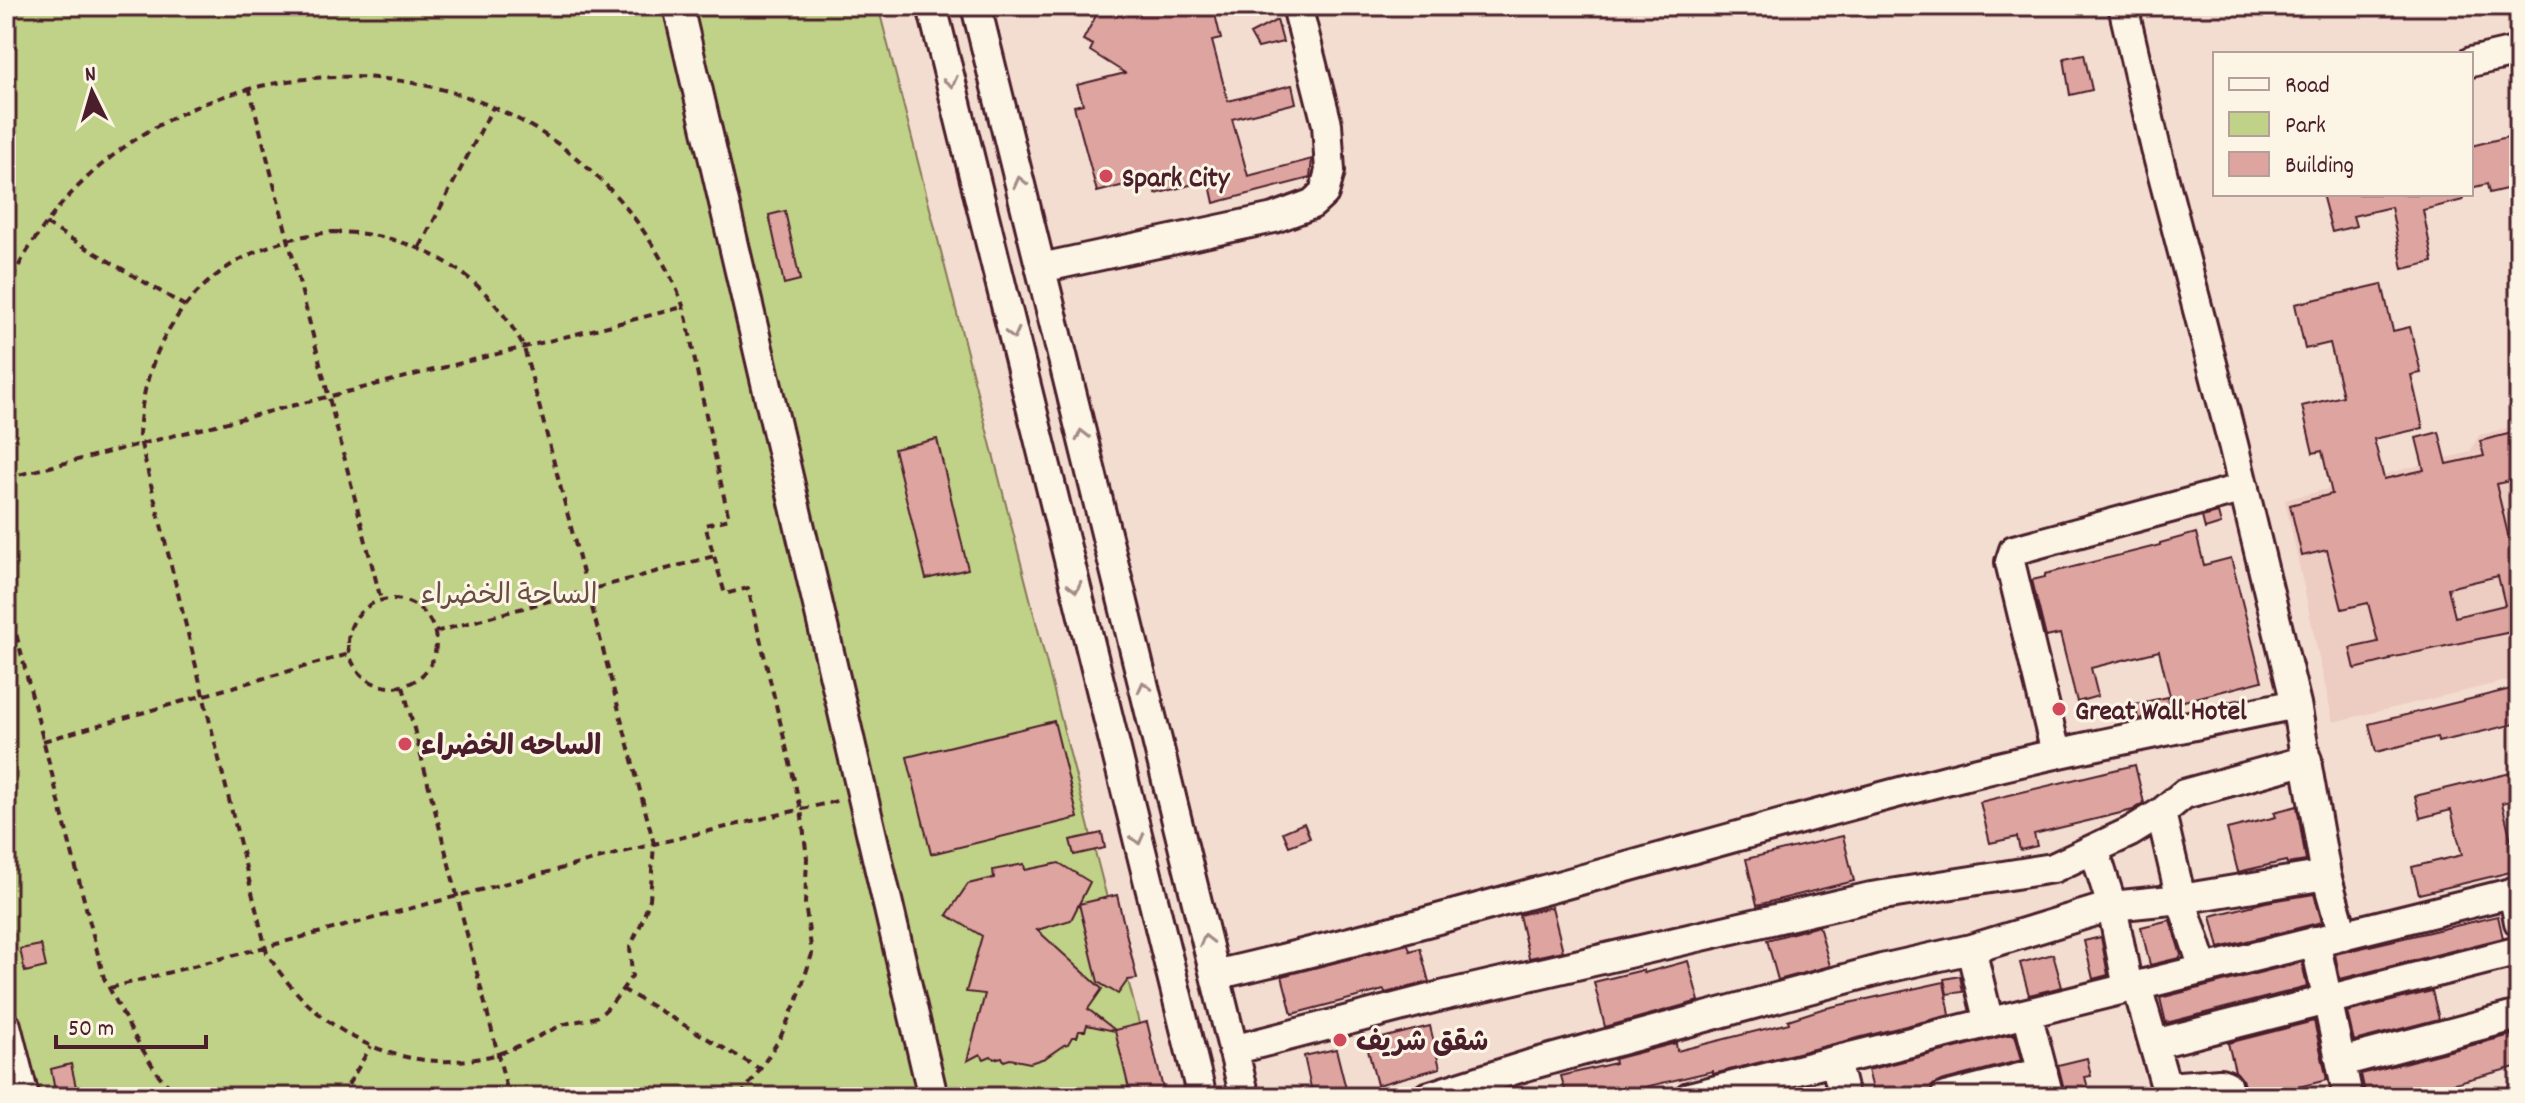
<svg xmlns="http://www.w3.org/2000/svg" width="2525" height="1103" font-family="Dekko,'Playpen Sans Arabic',sans-serif">
	<rect width="100%" height="100%" fill="#f3ddd0"/>
	<filter id="ink" filterUnits="userSpaceOnUse"><feTurbulence type="fractalNoise" baseFrequency=".0125" numOctaves="2"/><feDisplacementMap in="SourceGraphic" scale="16" xChannelSelector="R" yChannelSelector="G"/><feConvolveMatrix kernelMatrix="1 2 1 2 8 2 1 2 1" color-interpolation-filters="sRGB"/></filter>
	<g filter="url(#ink)">
		<!-- built -->
		<path fill="#edccc2" d="M2519 426V678L2333 722 2285 500 2470 452 2479 435Z"/>
		<!-- green -->
		<path fill="#c0d287" stroke="#857859" stroke-width="2" d="M6 6H878L1158 1097H6Z"/>
		<!-- building -->
		<path fill="#dea4a0" stroke="#4a1f2b" stroke-width="2" fill-rule="evenodd" d="M1101 6H1213L1221 39 1212 41 1228 101 1292 85 1296 103 1232 119 1248 176 1312 159 1310 178 1214 203 1209 180 1156 194 1152 178 1097 192 1074 106 1083 104 1077 85 1125 73 1090 51 1093 45 1083 40Z
			M1277 20 1283 42 1258 48 1250 34Z
			M2084 54 2092 90 2070 95 2064 58Z
			M2519 134V186L2489 193 2487 184 2471 188V146Z
			M2322 194H2462L2463 200 2423 210 2433 262 2403 269 2391 207 2353 216 2356 226 2332 232Z
			M785 211 800 280 784 284 769 215Z
			M2382 284 2393 331 2410 327 2421 373 2411 375 2423 428 2374 439 2384 479 2424 470 2416 438 2439 432 2447 464 2484 456 2480 441 2512 433V436L2519 435V479L2496 484 2519 581V638L2513 639 2511 632 2390 658V660L2355 669 2350 648 2378 642 2368 603 2342 609 2327 550 2302 556 2290 505 2332 494 2322 451 2313 453 2302 406 2343 396 2330 343 2305 349 2295 304ZM2498 576 2505 605 2455 617 2448 588Z
			M937 439 968 569 926 579 894 449Z
			M2218 513 2221 524 2205 529 2202 517Z
			M2196 533 2204 565 2231 558 2262 681 2172 704 2159 651 2091 668 2098 696 2077 702 2060 634 2046 637 2032 580 2045 577V574L2160 545V543Z
			M2519 687V723L2438 742 2437 737 2376 752 2369 724Z
			M2167 697 2170 711 2138 719 2135 704Z
			M1054 721 1078 818 931 854 907 757Z
			M2135 765 2144 803 2133 810 2034 834 2037 846 2020 850 2017 837 1990 843 1980 802Z
			M2519 771V799L2502 803 2511 840 2515 838 2519 870 2419 894 2412 867 2462 855 2451 810 2420 818 2415 796Z
			M2297 806 2306 861 2287 864 2286 861 2238 872 2227 829 2276 817 2274 812Z
			M1304 823 1310 838 1289 846 1283 832Z
			M1102 833 1105 848 1074 855 1070 840Z
			M1843 836 1854 881 1757 905 1746 859Z
			M1059 863 1090 882 1079 904 1117 895 1137 979 1128 980 1118 994 1098 982 1079 904 1071 920 1037 930 1102 989 1088 1009 1115 1030 1147 1022 1165 1097H1131L1115 1031 1087 1025 1085 1031H1079L1077 1037H1072L1068 1044 1064 1045 1045 1058 1030 1063 1010 1059 1004 1061 1002 1057 994 1059 991 1056 984 1059 980 1054 967 1061 985 994 966 992 982 936 947 915 968 884 994 878 993 870 1024 864 1025 870Z
			M2314 894 2322 922 2219 948 2211 916 2266 902Z
			M1552 907 1563 951 1529 958 1519 915Z
			M2498 916 2503 938 2340 979 2335 954Z
			M2170 920 2181 955 2179 958 2150 965 2141 927Z
			M1819 926 1830 966 1778 980 1767 940Z
			M2101 937 2108 975 2093 979 2084 941Z
			M1408 944 1410 951 1420 948 1429 982 1385 993 1384 990 1292 1014 1282 976Z
			M41 945 46 967 25 972 20 949Z
			M2053 954 2062 987 2029 995 2020 963Z
			M1688 961 1699 1001 1605 1027 1594 982 1643 970 1644 973Z
			M2302 962 2307 987 2166 1023 2160 998Z
			M1960 976 1963 992 1947 994 1944 979Z
			M1944 982 1950 1015 1713 1074V1071L1603 1097H1567L1561 1076 1615 1063 1614 1059 1676 1043 1677 1051 1789 1023 1788 1020 1822 1009Z
			M2432 991 2439 1019 2354 1041 2347 1012Z
			M2314 1021 2327 1080 2258 1097H2247L2242 1079 2235 1071 2228 1043Z
			M1430 1026 1440 1068 1377 1085 1366 1042Z
			M2519 1033V1066L2402 1097H2366L2361 1074Z
			M2007 1035H2015L2022 1060 1941 1081 1933 1085 1928 1097H1875L1868 1070Z
			M1336 1049 1347 1093 1313 1097 1304 1056Z
			M2087 1058 2091 1076 2085 1077 2088 1088 2077 1091 2078 1097H2066L2058 1065Z
			M71 1064 76 1087 55 1091 51 1069Z"/>
		<g fill="none" stroke-linecap="round" stroke-linejoin="round">
			<!-- minor casing -->
			<g stroke="#4a1f2b" stroke-width="34">
				<path id="minor" d="M678 6 933 1097
					M932 6 1202 1097
					M976 6 1245 1097
					M2123 6 2156 149 2233 444 2296 704 2326 875 2343 935
					M2471 62 2519 51
					M1041 268 1274 218 1312 204 1324 193 1330 171 1327 124 1297 6
					M2056 753 2010 562 2014 550 2244 488
					M2161 813 2181 899 2204 969
					M2094 849 2112 906 2128 988
					M2513 892 2519 922
					M2315 941 2348 1097
					M1971 949 1989 1023
					M1215 975C1461 918 1702 843 1946 780 2062 750 2179 729 2296 704
					M2137 986 2166 1087 2220 1083 2226 1085 2230 1097
					M2027 1013 2049 1097
					M6 1026 24 1097
					M2154 1044 2519 951
					M1233 1050 1437 997 1871 897 2053 868 2130 832 2161 813 2184 794 2307 760
					M1835 1061 1844 1097
					M2341 1062 2519 1015
					M1427 1097 1529 1065 1882 969 1971 949 2112 906 2181 899 2326 875
					M1689 1097 2519 891
					M1945 1097 2043 1072"/>
			</g>
			<!-- path -->
			<path stroke="#4a1f2b" stroke-width="4" stroke-dasharray="8 6" stroke-linecap="butt" d="M249 87 381 600
				M46 224 185 306
				M333 232C416 232 486 273 524 348L654 844 650 899 641 924 630 947 632 976C622 989 610 1010 596 1017 585 1021 571 1021 560 1026 538 1036 518 1048 494 1055 401 1079 314 1031 267 953L139 436C144 322 218 242 333 232Z
				M420 247 493 107
				M6 291C122 38 477 0 640 226 656 249 671 274 681 300 689 322 692 348 697 371 707 421 718 470 729 519L705 525 725 594 748 588 801 809 807 858 805 903 812 954 798 998 780 1038 755 1077 739 1097
				M6 478 683 307
				M6 594 104 978 133 1034 157 1073 178 1097
				M348 643a44 44 0 1 1 88 0a44 44 0 1 1-88 0Z
				M435 632 714 556
				M403 686 509 1097
				M43 741 349 654
				M110 988 654 844 841 800
				M622 989 760 1069
				M341 1097 371 1046"/>
			<!-- minor -->
			<use href="#minor" stroke="#fcf5e5" stroke-width="28"/>
		</g>
		<!-- one-way arrows -->
		<defs><path id="oneway-chevron" d="M-2-3.5L2.5 0L-2 3.5" fill="none" stroke-width="1.6" stroke-linecap="round" stroke-linejoin="round" transform="scale(2)"/></defs>
		<g stroke="#a38a88">
			<use href="#oneway-chevron" transform="translate(951 82) rotate(76)"/>
			<use href="#oneway-chevron" transform="translate(1020 182) rotate(-104)"/>
			<use href="#oneway-chevron" transform="translate(1013 334) rotate(76)"/>
			<use href="#oneway-chevron" transform="translate(1082 435) rotate(-104)"/>
			<use href="#oneway-chevron" transform="translate(1075 587) rotate(76)"/>
			<use href="#oneway-chevron" transform="translate(1144 687) rotate(-104)"/>
			<use href="#oneway-chevron" transform="translate(1138 839) rotate(76)"/>
			<use href="#oneway-chevron" transform="translate(1206 940) rotate(-104)"/>
		</g>
	</g>
	<!-- markers -->
	<g fill="#d1495b" stroke="#fcf5e5" stroke-width="3">
		<circle cx="1106" cy="176" r="8"/>
		<circle cx="2059" cy="709" r="8"/>
		<circle cx="405" cy="744" r="8"/>
		<circle cx="1340" cy="1040" r="8"/>
	</g>
	<g text-anchor="middle" stroke-width="6" stroke-linejoin="round" paint-order="stroke">
		<!-- poi labels -->
		<g font-size="28" font-weight="bold" fill="#4a1f2b" stroke="#fcf5e5" text-anchor="start">
			<text x="1122" y="186">Spark City</text>
			<text x="2075" y="719">Great Wall Hotel</text>
			<text x="421" y="754">الساحه الخضراء</text>
			<text x="1356" y="1050">شقق شريف</text>
		</g>
		<!-- park labels -->
		<g font-size="28" fill="#684c42" stroke="#fcf5e5">
			<text x="509" y="603">الساحة الخضراء</text>
		</g>
	</g>
	<!-- margin -->
	<rect width="2525" height="1103" fill="none" stroke="#fcf5e5" stroke-width="32"/>
	<rect x="16" y="16" width="2493" height="1071" fill="none" stroke="#4a1f2b" stroke-width="3" filter="url(#ink)"/>
	<!-- legend -->
	<rect x="2213" y="52" width="260" height="144" fill="#fcf5e5" stroke="#b59f9b" stroke-width="2"/>
	<rect x="2229" y="78" width="40" height="12" fill="#fcf5e5" stroke="#b59f9b" stroke-width="2"/>
	<text x="2285" y="92" font-size="24" fill="#4a1f2b">Road</text>
	<rect x="2229" y="112" width="40" height="24" fill="#c0d287" stroke="#b59f9b" stroke-width="2"/>
	<text x="2285" y="132" font-size="24" fill="#4a1f2b">Park</text>
	<rect x="2229" y="152" width="40" height="24" fill="#dea4a0" stroke="#b59f9b" stroke-width="2"/>
	<text x="2285" y="172" font-size="24" fill="#4a1f2b">Building</text>
	<!-- north arrow -->
	<g transform="translate(92 92) rotate(355)" stroke="#fcf5e5" stroke-width="6" paint-order="stroke">
	<path d="M0-6L14 30L0 20L-14 30Z" fill="#4a1f2b"/>
	<text y="-12" font-size="22" font-weight="bold" text-anchor="middle" fill="#4a1f2b">N</text>
	</g>
	<!-- scale -->
	<path d="M56 1035v12h150v-12" fill="none" stroke="#4a1f2b" stroke-width="4"/>
	<text x="68" y="1035" font-size="24" fill="#4a1f2b" stroke="#fcf5e5" stroke-width="6" paint-order="stroke">50 m</text>
</svg>
